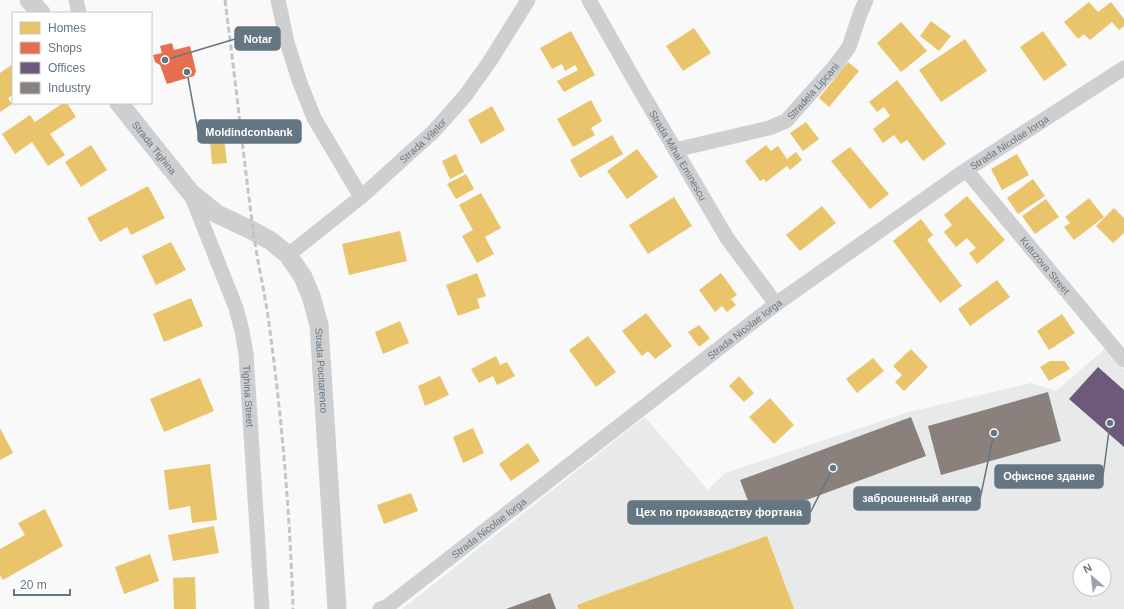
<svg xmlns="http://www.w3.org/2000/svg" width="1124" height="609" font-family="Helvetica,sans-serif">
	<rect width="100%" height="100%" fill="#f9f9f9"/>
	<!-- built -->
	<path fill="#e8e9e9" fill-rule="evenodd" d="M1106 348 1124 370V609H402L645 417 708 490 725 473 909 412 1031 383 1056 391ZM1080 565H1104V589H1080Z"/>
	<!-- homes -->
	<path fill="#e9c46a" d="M1089 2 1098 12 1111 2 1124 19V26L1119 30 1112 22 1090 40 1084 34 1078 39 1064 22Z
		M931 21 951 36 939 51 920 36Z
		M901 22 927 51 901 72 877 43Z
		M694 28 711 53 683 71 666 46Z
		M571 31 595 75 564 92 557 81 578 70 575 65 565 71 562 64 552 69 540 48Z
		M1043 31 1067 65 1044 81 1020 47Z
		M965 39 987 71 941 102 919 70Z
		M848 62 859 71 829 107 819 98Z
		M13 64V95L8 98 12 104 0 112V73Z
		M897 80 946 144 923 161 907 140 901 144 894 135 883 143 873 129 890 116 884 107 877 112 869 102Z
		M591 100 602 121 591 128 595 135 573 147 557 119Z
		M63 103H67L76 117 50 134 65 155 48 166 32 142 15 154 2 134 30 115 35 122Z
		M492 106 505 130 481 144 468 120Z
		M806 122 819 139 803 151 790 133Z
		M612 135 623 154 580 178 570 160Z
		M224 137 227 163 212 164 210 140Z
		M91 145 107 170 81 187 65 162Z
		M766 145 771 151 778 146 787 159 796 152 802 160 790 170 787 166 766 182 764 179 760 181 745 161Z
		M850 147 889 194 870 209 831 161Z
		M637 149 658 177 627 199 607 171Z
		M456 154 464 172 450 179 442 161Z
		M1017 154 1029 175 1002 190 991 169Z
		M466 174 474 189 456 199 447 184Z
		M1033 179 1045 196 1018 214 1007 198Z
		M148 186 165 218 131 235 127 227 100 242 87 218Z
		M481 193 501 228 485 237 494 254 477 263 462 236 473 230 459 205Z
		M967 196 1005 240 977 264 969 253 976 248 967 238 956 247 944 232 952 225 944 215Z
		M674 197 692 226 648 254 629 225Z
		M1089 198 1104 217 1074 240 1064 227 1070 223 1065 217Z
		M1046 199 1059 217 1035 234 1022 216Z
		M822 206 836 223 800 251 786 235Z
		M1114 208 1124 218V233L1113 243 1096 226Z
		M921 219 933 235 927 240 962 286 940 303 893 241Z
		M400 231 407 261 349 275 342 244Z
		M171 242 186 270 156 285 142 256Z
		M477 273 486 296 477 299 480 308 458 316 446 285Z
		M721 273 737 295 731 299 736 305 727 312 722 306 715 312 699 290Z
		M997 280 1010 297 970 326 958 309Z
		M191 298 203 326 164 342 153 314Z
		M646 313 672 346 655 359 648 351 642 356 622 331Z
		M1062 314 1075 333 1049 350 1037 331Z
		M400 321 409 343 383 354 375 332Z
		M699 325 710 338 699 347 688 332Z
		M588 336 616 372 596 387 569 350Z
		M911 349 928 367 904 391 895 382 902 375 893 366Z
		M496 356 500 365 507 362 515 376 497 385 493 376 479 383 471 369Z
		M873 358 884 371 857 393 846 379Z
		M1050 361H1065L1070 369 1049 381 1040 367Z
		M440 376 449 395 425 406 418 386Z
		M739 376 754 393 744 402 729 386Z
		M200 378 214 411 164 432 150 399Z
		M770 398 794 425 774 444 749 417Z
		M0 428 13 453 0 460Z
		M473 428 484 453 463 463 453 437Z
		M528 443 540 461 511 481 499 464Z
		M210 464 217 520 192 523 190 506 169 510 164 470Z
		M411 493 418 511 384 524 377 505Z
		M45 509 63 546 3 580 0 575V549L25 535 18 523Z
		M214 526 219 553 173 561 168 535Z
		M767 536 794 609H579L577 605Z
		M150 554 159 581 124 594 115 567Z
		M195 577 196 609H174L173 578Z"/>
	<!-- shops -->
	<path fill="#e76f51" d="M172 43 174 50 190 46 196 71 194 76 167 84 160 65 155 62 153 55 162 53 160 46Z"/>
	<!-- offices -->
	<path fill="#6d597a" d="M1098 367 1124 390V447L1069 399Z"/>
	<!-- industry -->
	<path fill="#8a817c" d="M1048 392 1061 441 941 475 928 426Z
		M911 417 926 456 755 519 740 480Z
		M550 593 556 609H506Z"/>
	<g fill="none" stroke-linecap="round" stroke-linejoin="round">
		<!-- minor -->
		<g stroke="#cecfd0" stroke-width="15">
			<path d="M76 0 79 13"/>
			<path d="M278 0 287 42 299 80 314 118 361 197"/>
			<path id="s1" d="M589 0 636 83 727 238 776 304"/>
			<path id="s2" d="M675 150 769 128 786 121 835 66 849 47 860 14 866 0"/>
			<path id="s3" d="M966 170 1124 360"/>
			<path id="s4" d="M190 192 236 308 242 331 246 353 262 609"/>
			<path id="s5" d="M288 255 361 197 433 132 465 96 490 61 528 0"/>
			<path id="s6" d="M380 609 388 606 776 304 966 170 1124 68"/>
		</g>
		<!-- tertiary -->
		<g stroke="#cecfd0" stroke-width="19">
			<path d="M29 0 41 13"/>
			<path id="s7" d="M119 103 190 192 217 214 253 231 271 241 288 255 303 277 311 296 319 325 337 609"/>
		</g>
		<!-- rail -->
		<path stroke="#c3c5c6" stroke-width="3" stroke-dasharray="6 3" stroke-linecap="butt" d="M225 0C235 76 243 153 253 229 257 261 265 292 269 324 282 418 290 514 293 609"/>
	</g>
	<g text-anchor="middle" stroke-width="4" stroke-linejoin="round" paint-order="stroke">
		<!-- street labels -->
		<g font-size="10" fill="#657683" stroke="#fff">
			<text dy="4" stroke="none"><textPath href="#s2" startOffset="155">Stradela Lipcani</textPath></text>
			<text dy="4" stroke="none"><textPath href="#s5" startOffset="177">Strada Vilelor</textPath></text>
			<text dy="4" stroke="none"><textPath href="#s6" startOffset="784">Strada Nicolae Iorga</textPath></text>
			<text dy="4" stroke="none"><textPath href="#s7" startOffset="57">Strada Tighina</textPath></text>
			<text dy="4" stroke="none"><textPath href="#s1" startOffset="179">Strada Mihai Eminescu</textPath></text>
			<text dy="4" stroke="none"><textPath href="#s3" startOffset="124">Kutuzova Street</textPath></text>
			<text dy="4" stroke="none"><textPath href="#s6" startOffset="460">Strada Nicolae Iorga</textPath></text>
			<text dy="4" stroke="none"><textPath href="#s7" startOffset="354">Strada Pocitarenco</textPath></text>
			<text dy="4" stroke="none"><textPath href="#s4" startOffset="214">Tighina Street</textPath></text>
			<text dy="4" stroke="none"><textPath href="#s6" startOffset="136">Strada Nicolae Iorga</textPath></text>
		</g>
	</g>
	<!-- callouts -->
	<path fill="none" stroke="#657683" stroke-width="1.5" d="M165 60L235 39M187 72L198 132M1110 423L1103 476M994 433L980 499M833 468L810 513"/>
	<g fill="#657683" stroke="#fff" stroke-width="1.5">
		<circle cx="165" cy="60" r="4"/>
		<circle cx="187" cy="72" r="4"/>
		<circle cx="1110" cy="423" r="4"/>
		<circle cx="994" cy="433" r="4"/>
		<circle cx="833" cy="468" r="4"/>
	</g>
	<g fill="#657683" stroke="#657683" stroke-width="1.5">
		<rect x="235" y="27" width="45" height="23" rx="4"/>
		<rect x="198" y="120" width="103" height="23" rx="4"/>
		<rect x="995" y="465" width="108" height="23" rx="4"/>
		<rect x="854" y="487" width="126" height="23" rx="4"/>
		<rect x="628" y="501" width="182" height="23" rx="4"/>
	</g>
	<g font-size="11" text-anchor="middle" font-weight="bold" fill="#fff">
		<text x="258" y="43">Notar</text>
		<text x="249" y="136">Moldindconbank</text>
		<text x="1049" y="480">Офисное здание</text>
		<text x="917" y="502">заброшенный ангар</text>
		<text x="719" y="516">Цех по производству фортана</text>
	</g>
	<!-- legend -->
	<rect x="12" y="12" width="140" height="92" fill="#ffffff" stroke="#c1c8cd"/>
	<rect x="20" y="22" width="20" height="12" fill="#e9c46a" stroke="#c1c8cd"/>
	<text x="48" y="32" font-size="12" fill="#657683">Homes</text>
	<rect x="20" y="42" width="20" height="12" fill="#e76f51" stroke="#c1c8cd"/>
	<text x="48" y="52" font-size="12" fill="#657683">Shops</text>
	<rect x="20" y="62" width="20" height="12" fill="#6d597a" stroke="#c1c8cd"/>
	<text x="48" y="72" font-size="12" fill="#657683">Offices</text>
	<rect x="20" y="82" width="20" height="12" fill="#8a817c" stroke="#c1c8cd"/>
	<text x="48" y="92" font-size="12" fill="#657683">Industry</text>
	<!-- north arrow -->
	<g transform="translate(1092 577) rotate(332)"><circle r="19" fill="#ffffff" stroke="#c1c8cd"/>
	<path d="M0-3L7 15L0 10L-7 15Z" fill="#99a4ac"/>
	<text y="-6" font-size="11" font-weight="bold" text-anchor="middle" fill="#657683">N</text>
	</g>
	<!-- scale -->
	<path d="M14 589v6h56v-6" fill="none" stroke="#657683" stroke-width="2"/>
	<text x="20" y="589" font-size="12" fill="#657683" stroke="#ffffff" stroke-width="3" paint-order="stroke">20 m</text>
</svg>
